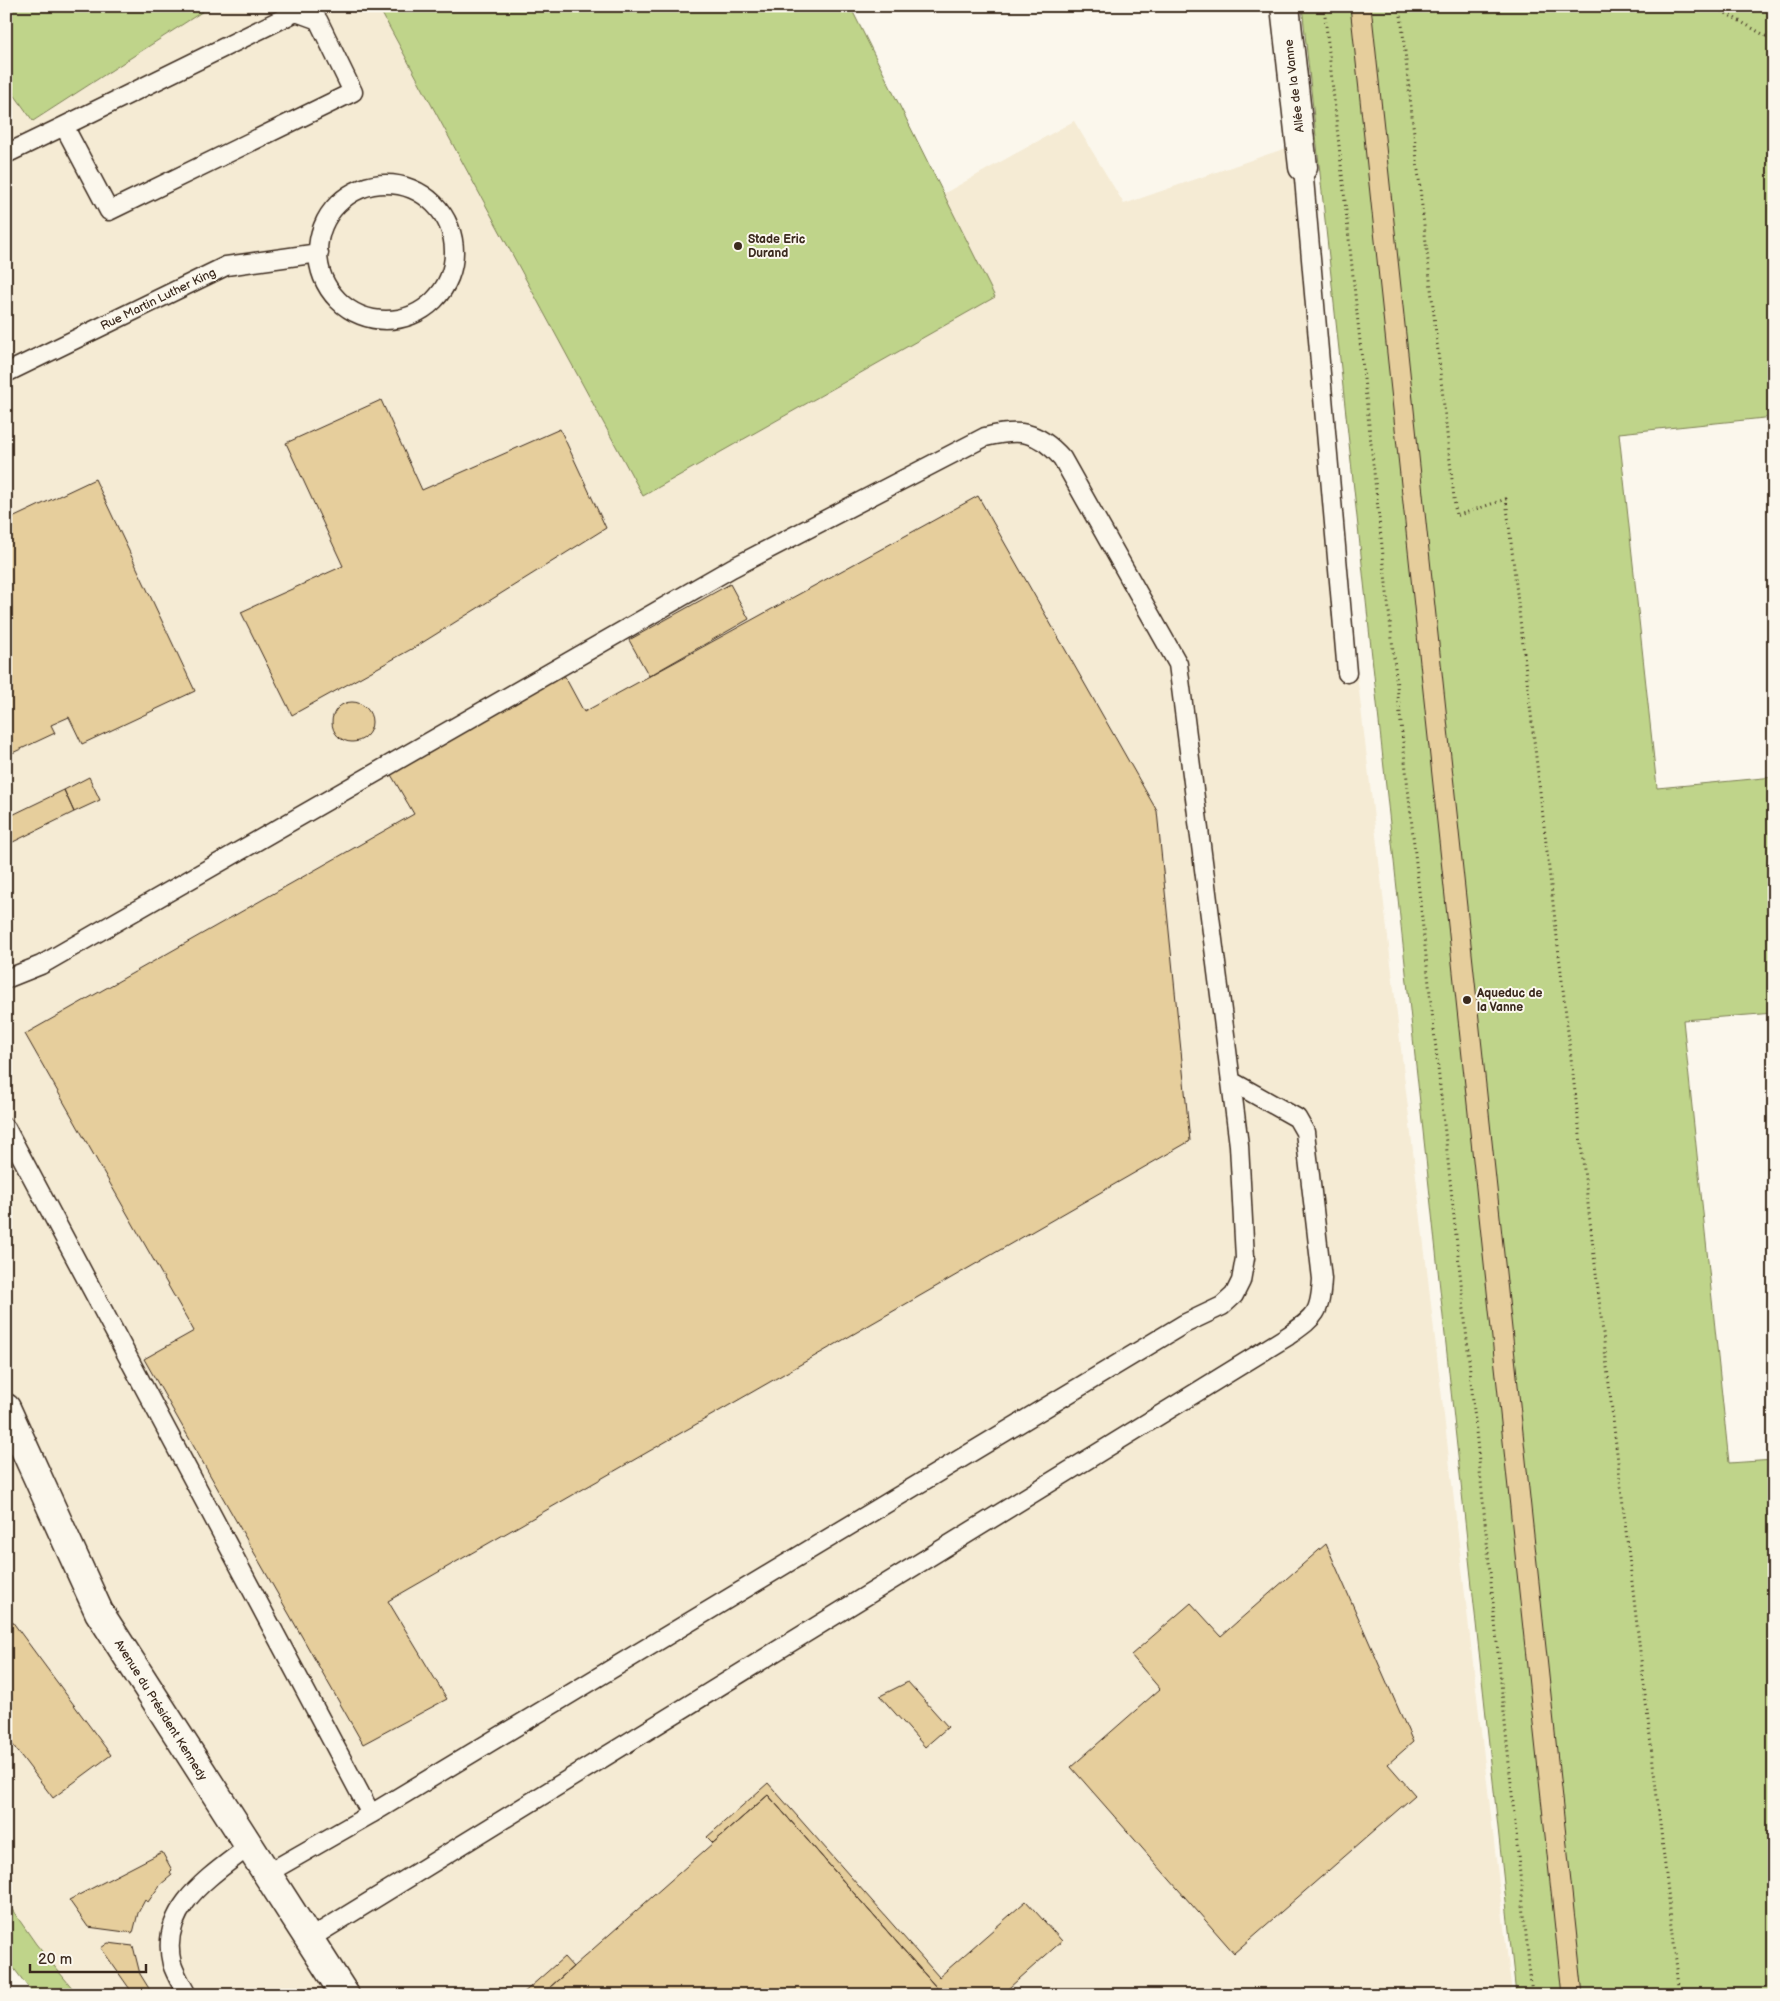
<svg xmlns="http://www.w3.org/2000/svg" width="1780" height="2001" font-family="'Balsamiq Sans',sans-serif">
	<rect width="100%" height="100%" fill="#fbf7ec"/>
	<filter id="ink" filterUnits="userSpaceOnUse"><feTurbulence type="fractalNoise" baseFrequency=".02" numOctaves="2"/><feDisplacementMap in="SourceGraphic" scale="10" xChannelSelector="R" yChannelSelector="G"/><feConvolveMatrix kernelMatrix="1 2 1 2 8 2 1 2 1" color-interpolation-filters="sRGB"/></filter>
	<g filter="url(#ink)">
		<!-- built -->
		<path fill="#f5ebd4" d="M211 6H378L643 496 995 297 943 194 1074 121 1124 204 1295 145 1512 1995H78L36 1944 6 1902V83L33 121Z"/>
		<!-- green -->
		<path fill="#bfd48a" stroke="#7d7f54" d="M6 6H211L33 121 6 83Z
			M378 6H850L995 297 643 496Z
			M1302 6H1774V417L1619 433 1657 788 1774 777V1013L1683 1020 1729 1463 1774 1460V1995H1516Z
			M6 1901 36 1944 78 1995H34L6 1958Z"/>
		<!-- building -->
		<path fill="#e6ce9c" stroke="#3b2a1e" d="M1350 6H1371L1583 1995H1562Z
			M381 400 422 490 560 429 606 528 417 646 292 715 241 612 343 566 286 443Z
			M95 479 195 691 82 744 69 717 51 725 55 733 6 756V521Z
			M978 496 1157 811 1190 1141 388 1601 447 1699 363 1744 144 1359 194 1331 25 1034 414 814 390 773 564 675 584 712Z
			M730 584 749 619 649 676 629 640Z
			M332 722a20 20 0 1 1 40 0a20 20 0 1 1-40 0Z
			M89 777 100 800 74 812 64 790Z
			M64 790 74 812 11 843 6 834V818Z
			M1326 1544 1413 1742 1388 1764 1415 1795 1234 1953 1071 1767 1160 1689 1131 1655 1191 1603 1221 1636Z
			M6 1613 111 1755 53 1798 6 1736Z
			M908 1682 948 1727 925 1747 880 1696Z
			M768 1783 939 1977 1026 1901 1062 1941 1001 1995H943L768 1795 713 1843 707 1837Z
			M768 1795 943 1995H541L713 1843Z
			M162 1852 172 1870 170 1872 172 1875 160 1885 148 1902 145 1900 138 1913 133 1933 88 1927 69 1900Z
			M108 1943 133 1946 140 1974 153 1995H134L101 1948Z
			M564 1957 573 1967 541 1995H521Z"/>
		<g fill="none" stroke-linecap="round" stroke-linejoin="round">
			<!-- service casing -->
			<g stroke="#3b2a1e" stroke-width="21">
				<path id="service" d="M296 12 318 20 353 92 109 211 64 126Z
					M6 154 64 126
					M1303 167 1347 673
					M318 252a68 68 0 1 1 136 0a68 68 0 1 1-136 0Z
					M6 373 226 266 319 253
					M6 979 41 965 732 568 985 437C1019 429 1037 430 1062 458L1178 664 1239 1145 1245 1258 1241 1281 1234 1295 1222 1306 1184 1324 371 1814 266 1874
					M6 1128 371 1814
					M309 1939 1288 1336C1316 1316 1320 1314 1322 1279L1305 1132 1297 1118 1231 1081
					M187 1995C182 1985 175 1974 172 1964 158 1908 211 1876 248 1847"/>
			</g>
			<!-- minor casing -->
			<g stroke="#3b2a1e" stroke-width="31">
				<path id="minor" d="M1285 6 1303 167
					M6 1408 99 1612 345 1995"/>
			</g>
			<!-- path -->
			<path stroke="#3b2a1e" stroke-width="3" stroke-dasharray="1 4" stroke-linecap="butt" d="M1324 6 1464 1310 1532 1995
				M1400 6 1456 516 1506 499 1680 1995
				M1713 6 1766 36 1774 33"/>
			<!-- service -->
			<use href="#service" stroke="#fbf7ec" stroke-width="18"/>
			<!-- minor -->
			<use href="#minor" stroke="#fbf7ec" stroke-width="28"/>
		</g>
	</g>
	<!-- markers -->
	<g fill="#3b2a1e" stroke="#fbf7ec" stroke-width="2">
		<circle cx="738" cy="246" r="5"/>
		<circle cx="1467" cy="1000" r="5"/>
	</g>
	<g text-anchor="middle" stroke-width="4" stroke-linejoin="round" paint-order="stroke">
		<!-- street labels -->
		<g font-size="12" fill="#3b2a1e" stroke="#fbf7ec">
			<text transform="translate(1294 86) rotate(-97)" y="4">Allée de la Vanne</text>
			<text transform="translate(158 299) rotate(-26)" y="4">Rue Martin Luther King</text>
			<text transform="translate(161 1710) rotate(58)" y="4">Avenue du Président Kennedy</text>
		</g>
		<!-- poi labels -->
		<g font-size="12" font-weight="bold" fill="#3b2a1e" stroke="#fbf7ec" text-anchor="start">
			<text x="748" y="243">Stade Eric<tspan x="748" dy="14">Durand</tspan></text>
			<text x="1477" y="997">Aqueduc de<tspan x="1477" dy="14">la Vanne</tspan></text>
		</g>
	</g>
	<!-- margin -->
	<rect width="1780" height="2001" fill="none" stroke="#fbf7ec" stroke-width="25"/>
	<rect x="12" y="12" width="1755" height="1976" fill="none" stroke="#3b2a1e" stroke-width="2" filter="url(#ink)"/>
	<!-- scale -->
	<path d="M30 1964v8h116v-8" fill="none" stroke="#3b2a1e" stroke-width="2.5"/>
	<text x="38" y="1964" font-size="15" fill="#3b2a1e" stroke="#fbf7ec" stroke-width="4" paint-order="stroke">20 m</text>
</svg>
